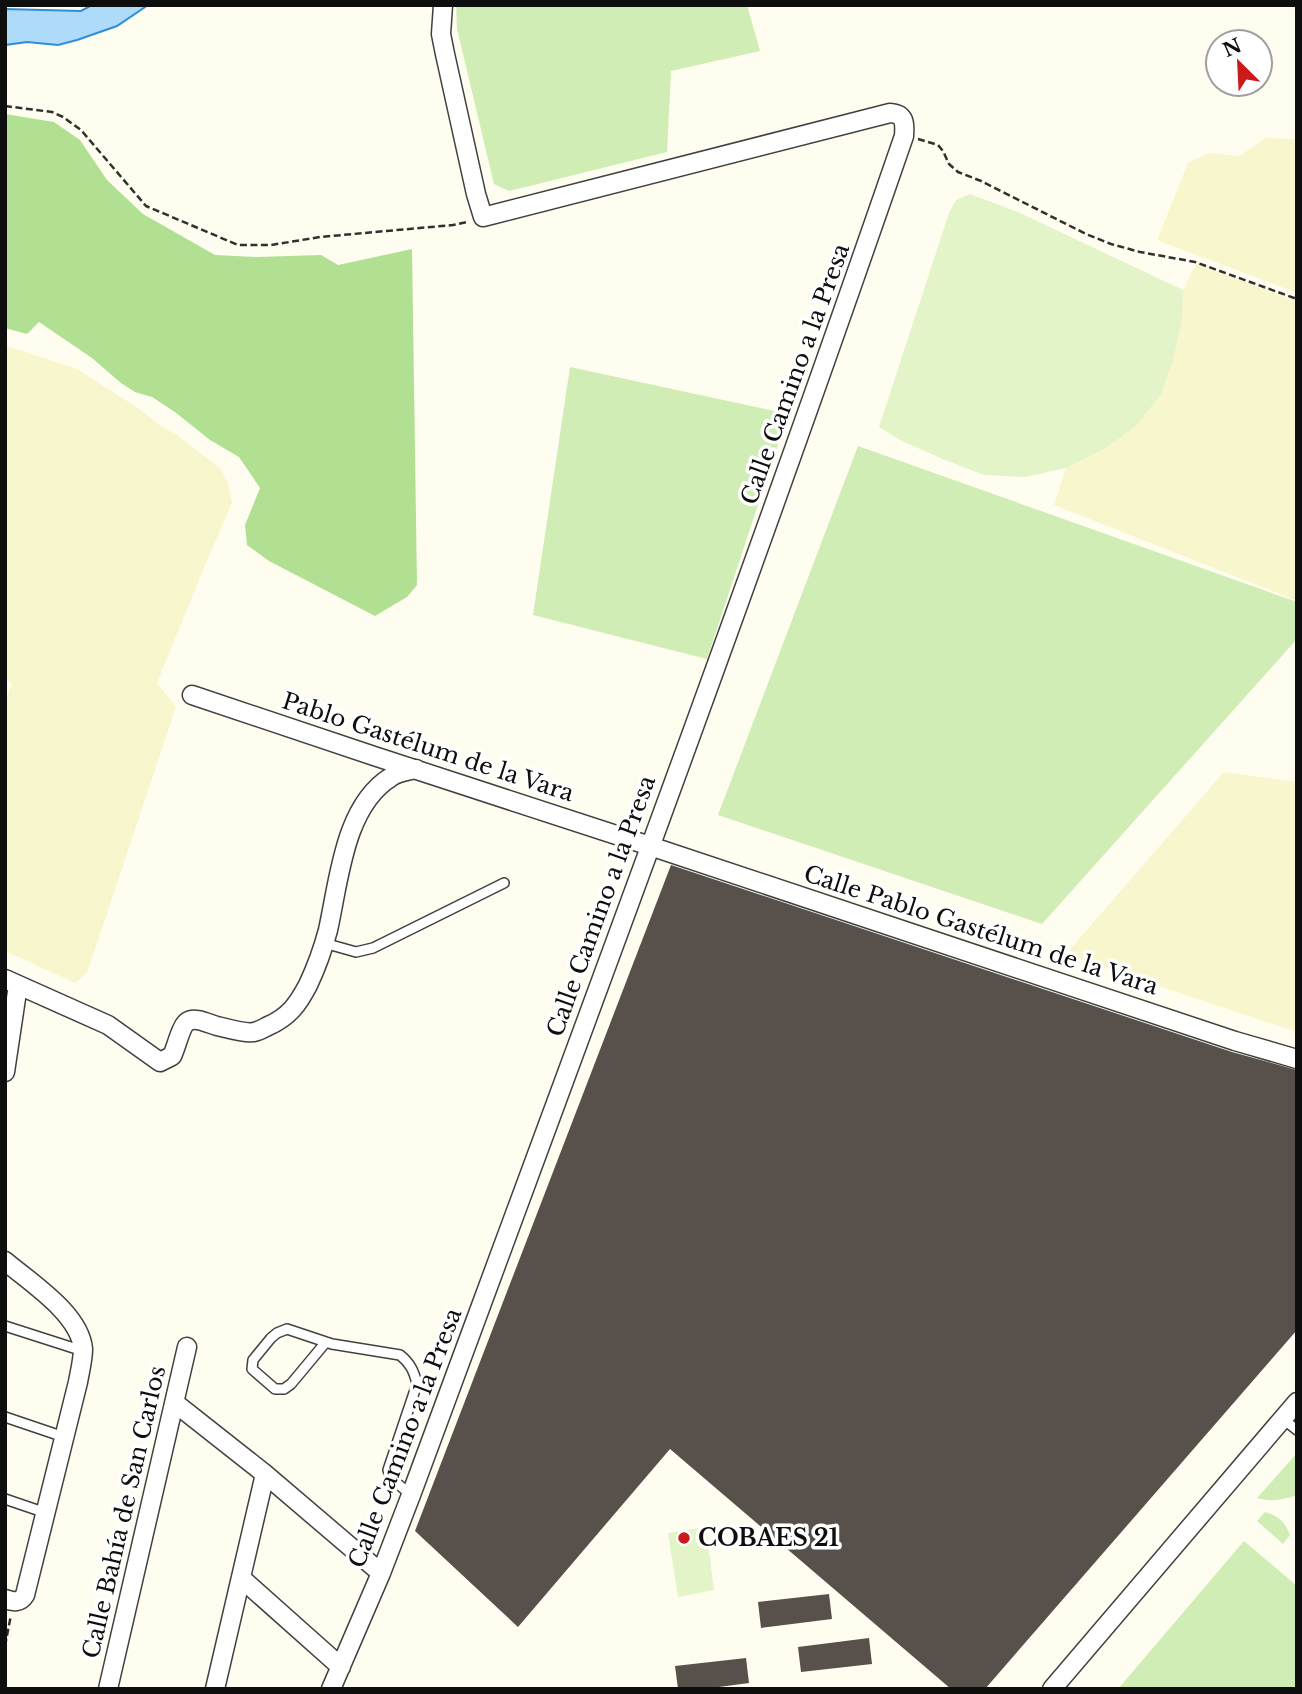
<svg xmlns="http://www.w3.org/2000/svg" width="1302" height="1694" font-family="'Libre Baskerville',serif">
	<rect width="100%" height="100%" fill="#fffdf0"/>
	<!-- farmland -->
	<path fill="#f8f6cd" d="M1266 138 1297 139V293L1157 240 1188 163 1208 153 1239 156Z
		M1196 264 1297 301V601L1054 505 1066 468 1104 449 1182 320 1183 290Z
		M7 346 77 369 141 410 158 424 177 435 221 469 228 483 232 503 208 558 157 683 176 707 87 973 75 983 5 951V701L12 683 5 679V349Z
		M1224 772 1297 782V1032L1065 955Z"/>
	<!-- green -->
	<path fill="#cfedb5" d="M456 5H747L760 51 671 71 667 152 509 191 494 184 457 29Z
		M570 367 788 414 707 659 533 615Z
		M858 446 1297 602V639L1042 924 718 815Z
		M1297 1453V1495C1283 1500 1271 1502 1257 1498Z
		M1265 1512C1279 1516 1285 1522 1290 1535L1283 1544 1257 1521Z
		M1244 1541 1297 1586V1689H1118Z"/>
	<!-- forest -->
	<path fill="#b1e093" d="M5 114 54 122 80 140 107 180 143 214 215 255 256 257 321 255 338 265 412 249 417 585 407 597 375 616 269 561 247 545 245 525 260 488 239 457 210 440 175 412 152 397 135 392 121 383 92 358 39 322 27 334 5 328Z"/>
	<!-- pitch -->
	<path fill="#e2f4c8" d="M970 194 1018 212 1183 290 1182 319 1173 360 1161 394 1136 426 1104 449 1066 468 1025 477 984 475 945 460 902 441 879 427 949 213 956 200Z
		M706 1527 714 1590 678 1597 668 1533Z"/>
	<!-- water -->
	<path fill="#afdbfb" stroke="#308dd9" stroke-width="2" d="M92 5H148L117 26 77 40 58 45 27 42 5 45V9L81 11Z"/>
	<!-- building -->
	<path fill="#58504a" d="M671 865 1232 1052 1297 1070V1330L985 1689H951L670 1449 518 1627 415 1531Z
		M829 1594 832 1619 761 1628 758 1602Z
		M869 1638 872 1664 801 1672 798 1647Z
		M746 1658 749 1683 704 1689H678L675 1666Z"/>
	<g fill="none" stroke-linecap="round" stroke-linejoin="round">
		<!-- lane casing -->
		<g stroke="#414141" stroke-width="12">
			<path id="lane" d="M324 943 356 952 373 948 504 883
				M5 1326 83 1351
				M326 1342 291 1384 284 1389H275L252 1369 253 1360 271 1338 277 1333 287 1329 332 1344 400 1355C410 1363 414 1371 417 1384L388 1470 392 1479 411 1495
				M5 1417 64 1437
				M1283 1419 1297 1430
				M5 1499 46 1513"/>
		</g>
		<!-- street casing -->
		<g stroke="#414141" stroke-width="21">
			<path id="street" d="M192 695 374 756 650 846 1235 1041 1297 1059
				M5 979 108 1025 160 1062 172 1056C176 1048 181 1026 187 1022 195 1016 209 1024 217 1026 226 1028 246 1034 254 1032 259 1031 264 1028 268 1026 289 1017 298 1004 308 985 316 968 323 949 328 930 339 881 344 806 391 777 398 772 408 771 416 769
				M5 1072 18 985
				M5 1261C31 1283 80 1314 83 1349 83 1359 80 1371 78 1382L25 1595C20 1603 14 1602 5 1599
				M175 1403 265 1474 381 1573
				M241 1578 341 1667
				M108 1689 187 1347
				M215 1689 265 1474
				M331 1689 381 1573 411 1495C578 1043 747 591 904 136 905 123 905 114 890 113L483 217 476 194 445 54 441 34 443 5
				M1052 1689 1297 1402"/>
		</g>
		<!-- path -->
		<path stroke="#303030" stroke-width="2.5" stroke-dasharray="7 3.5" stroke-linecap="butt" d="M5 106 52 112 63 117 81 130 146 206 238 245H271L320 237 453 225 467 222
			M918 139 938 145 943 151 949 164 958 172 981 181 1086 234 1111 244 1140 252 1195 262 1297 299
			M5 1646 11 1615"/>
		<!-- lane -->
		<use href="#lane" stroke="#fff" stroke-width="9"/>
		<!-- street -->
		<use href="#street" stroke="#fff" stroke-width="18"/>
	</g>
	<!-- markers -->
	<circle fill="#cb1a1a" stroke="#fff" stroke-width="2.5" cx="684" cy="1538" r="7"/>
	<g text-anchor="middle" stroke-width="7" stroke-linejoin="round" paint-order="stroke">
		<!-- street labels -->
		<g font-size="23" fill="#0e0e0e" stroke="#fff">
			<text transform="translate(795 374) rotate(-70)" y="8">Calle Camino a la Presa</text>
			<text transform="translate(428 747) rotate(18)" y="8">Pablo Gastélum de la Vara</text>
			<text transform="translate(601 906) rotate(-70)" y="8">Calle Camino a la Presa</text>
			<text transform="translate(981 930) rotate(18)" y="8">Calle Pablo Gastélum de la Vara</text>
			<text transform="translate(405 1438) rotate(-69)" y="8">Calle Camino a la Presa</text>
			<text transform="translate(124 1512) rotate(-77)" y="8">Calle Bahía de San Carlos</text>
		</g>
		<!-- poi labels -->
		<g font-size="23" font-weight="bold" fill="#0e0e0e" stroke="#fff" text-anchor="start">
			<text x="698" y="1546">COBAES 21</text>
		</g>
	</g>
	<!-- border -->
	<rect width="1302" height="1694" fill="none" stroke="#0e0e0e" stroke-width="14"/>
	<!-- north arrow -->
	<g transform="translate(1239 63) rotate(336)"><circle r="33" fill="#ffffff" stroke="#9f9f9f" stroke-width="2"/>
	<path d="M0-5L12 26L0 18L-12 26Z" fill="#cb1a1a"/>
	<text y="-10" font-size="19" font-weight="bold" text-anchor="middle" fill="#0e0e0e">N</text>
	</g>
</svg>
